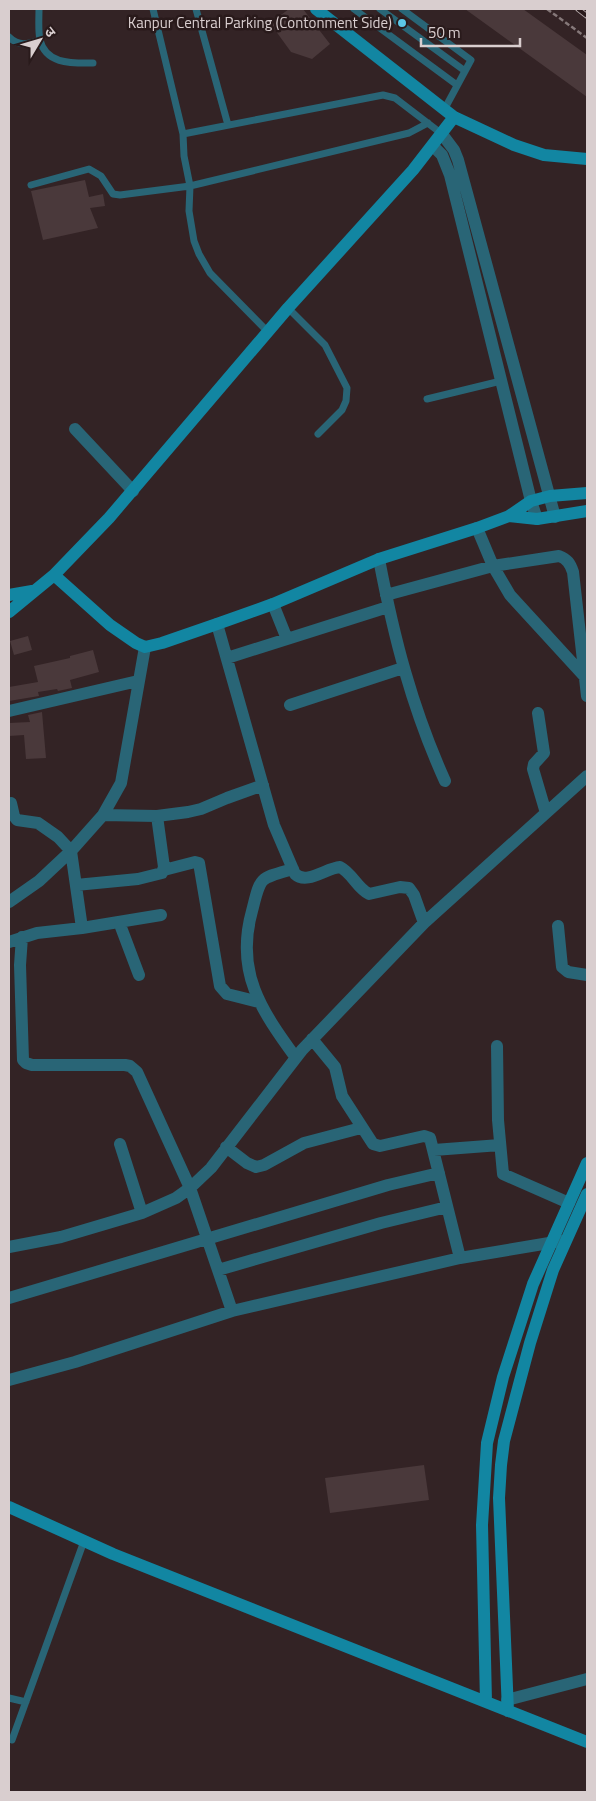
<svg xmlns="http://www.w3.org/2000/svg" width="596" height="1801" font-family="'Titillium Web','Noto Sans Devanagari',sans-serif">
	<rect width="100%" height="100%" fill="#332325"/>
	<!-- building -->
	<path fill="#4a393b" d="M289 9H303L330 44 312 59 291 52 270 23Z
		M465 9H523L587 55V97Z
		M85 180 89 197 103 194 105 206 90 208 98 228 43 240 31 191Z
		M28 636 32 650 14 655 10 641Z
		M93 650 99 672 70 680 72 688 58 691 57 689 38 692 39 696 9 701V687L38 682 34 666 70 658V656Z
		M42 712 46 758 26 759 24 735 9 736V723L30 722 28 715Z
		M424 1465 429 1500 330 1513 325 1478Z"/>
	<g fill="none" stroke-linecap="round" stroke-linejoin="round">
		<!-- path -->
		<path stroke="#857879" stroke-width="2.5" stroke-dasharray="5 2.5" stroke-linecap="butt" d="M547 9 587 38"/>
		<!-- lane -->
		<path stroke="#296576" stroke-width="7" d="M39 9C39 19 38 31 40 40 46 65 73 63 93 63
			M153 9 183 134 184 156 190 186 189 211 194 241 199 254 210 273 268 332
			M196 9 228 125
			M354 9 457 85
			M380 9 465 71
			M402 9 471 60 444 110
			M9 37C19 47 28 44 40 40
			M183 134 383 95 395 98 442 134
			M31 185 89 169 101 176 113 194 120 195 190 186 409 133 428 123
			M288 308 325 345 347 388 346 401 342 410 318 434
			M427 399 501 381
			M9 1698 26 1702
			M12 1740 84 1541"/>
		<!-- street -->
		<path stroke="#296576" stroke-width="12" d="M442 134 454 150 458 160 555 517
			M433 146 442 155 450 175 531 501 537 519
			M75 429 133 491
			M477 528 493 566 510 595 586 678
			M379 559C394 638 412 708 445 781
			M386 595 493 566 559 556C567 559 570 563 573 572L587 696
			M273 604 287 639
			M217 624 274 825 295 874C307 885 326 868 340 867 352 873 357 888 369 894L400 887 409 888 414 895 424 923
			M227 658 388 607
			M290 705 403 668
			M9 711 138 681
			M538 713 544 753 534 764 533 769 546 813
			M11 803 14 816 17 820 38 823 58 837 71 851 82 928
			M103 815 157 816 188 812 201 809 227 798 263 785
			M293 869C258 879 261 876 252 911 235 972 261 1010 296 1058
			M164 870 195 862 199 863 220 986 227 994 259 1002
			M76 885 138 879 162 873 164 867 157 816
			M9 902 39 881 71 851 103 815 121 783 145 647
			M119 922 139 975
			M558 926 562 967 568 972 587 975
			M22 937 20 965 23 1060 26 1063 32 1065H125L130 1066 137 1072 190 1188 232 1311
			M9 942 37 933 82 928 161 915
			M312 1039 335 1067 342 1096 373 1144 380 1146 424 1136 430 1138 460 1258
			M497 1046 498 1120 503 1174 569 1203
			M120 1144 142 1213
			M226 1147 247 1163 256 1167 264 1165 304 1143 361 1128
			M434 1150 500 1145
			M9 1247 61 1237 142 1213 176 1198 190 1188 211 1168 302 1050 424 923 587 776
			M218 1270 381 1223 447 1207
			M9 1298 388 1185 439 1173
			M9 1380 75 1362 232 1311 460 1258 561 1241
			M507 1700 587 1679"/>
		<!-- secondary -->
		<path stroke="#1286a2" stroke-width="12" d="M316 9 454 117 514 145 544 155 587 159
			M509 516 537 519 587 511
			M54 575 110 625 136 643 145 647 162 643 217 624 273 604 379 559 477 528 509 516 531 501 550 496 587 493
			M9 595 32 591
			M9 612 54 575 109 518 288 308 413 170 454 117
			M9 1507 113 1554 587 1742
			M486 1702 482 1525 487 1443 503 1377 533 1284 587 1163
			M508 1711 499 1498 501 1465 504 1441 530 1343 553 1270 587 1194"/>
		<!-- rail casing -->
		<g stroke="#b2a6a7" stroke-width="5.5">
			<path id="rail" d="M578 9 587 16"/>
		</g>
		<!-- rail -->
		<use href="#rail" stroke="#291a1b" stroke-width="4" stroke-dasharray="11" stroke-linecap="butt"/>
	</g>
	<!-- markers -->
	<circle fill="#5cc7e7" stroke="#291a1b" stroke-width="2" cx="402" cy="23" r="5"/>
	<g text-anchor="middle" stroke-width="5" stroke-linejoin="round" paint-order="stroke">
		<!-- poi labels -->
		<g font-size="15" fill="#d9cecf" stroke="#291a1b" text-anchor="end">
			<text x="392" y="28">Kanpur Central Parking (Contonment Side)</text>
		</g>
	</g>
	<!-- border -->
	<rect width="596" height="1801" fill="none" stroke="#d9cecf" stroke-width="20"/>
	<!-- north arrow -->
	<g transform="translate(40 40) rotate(52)" stroke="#291a1b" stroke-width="4" paint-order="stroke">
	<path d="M0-4L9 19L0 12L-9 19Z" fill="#d9cecf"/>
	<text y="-8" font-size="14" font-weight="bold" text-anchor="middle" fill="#d9cecf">उ</text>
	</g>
	<!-- scale -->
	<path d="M421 38v8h99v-8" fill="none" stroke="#d9cecf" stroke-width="2.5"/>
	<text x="428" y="38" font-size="15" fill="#d9cecf" stroke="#291a1b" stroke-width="4" paint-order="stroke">50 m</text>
</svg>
